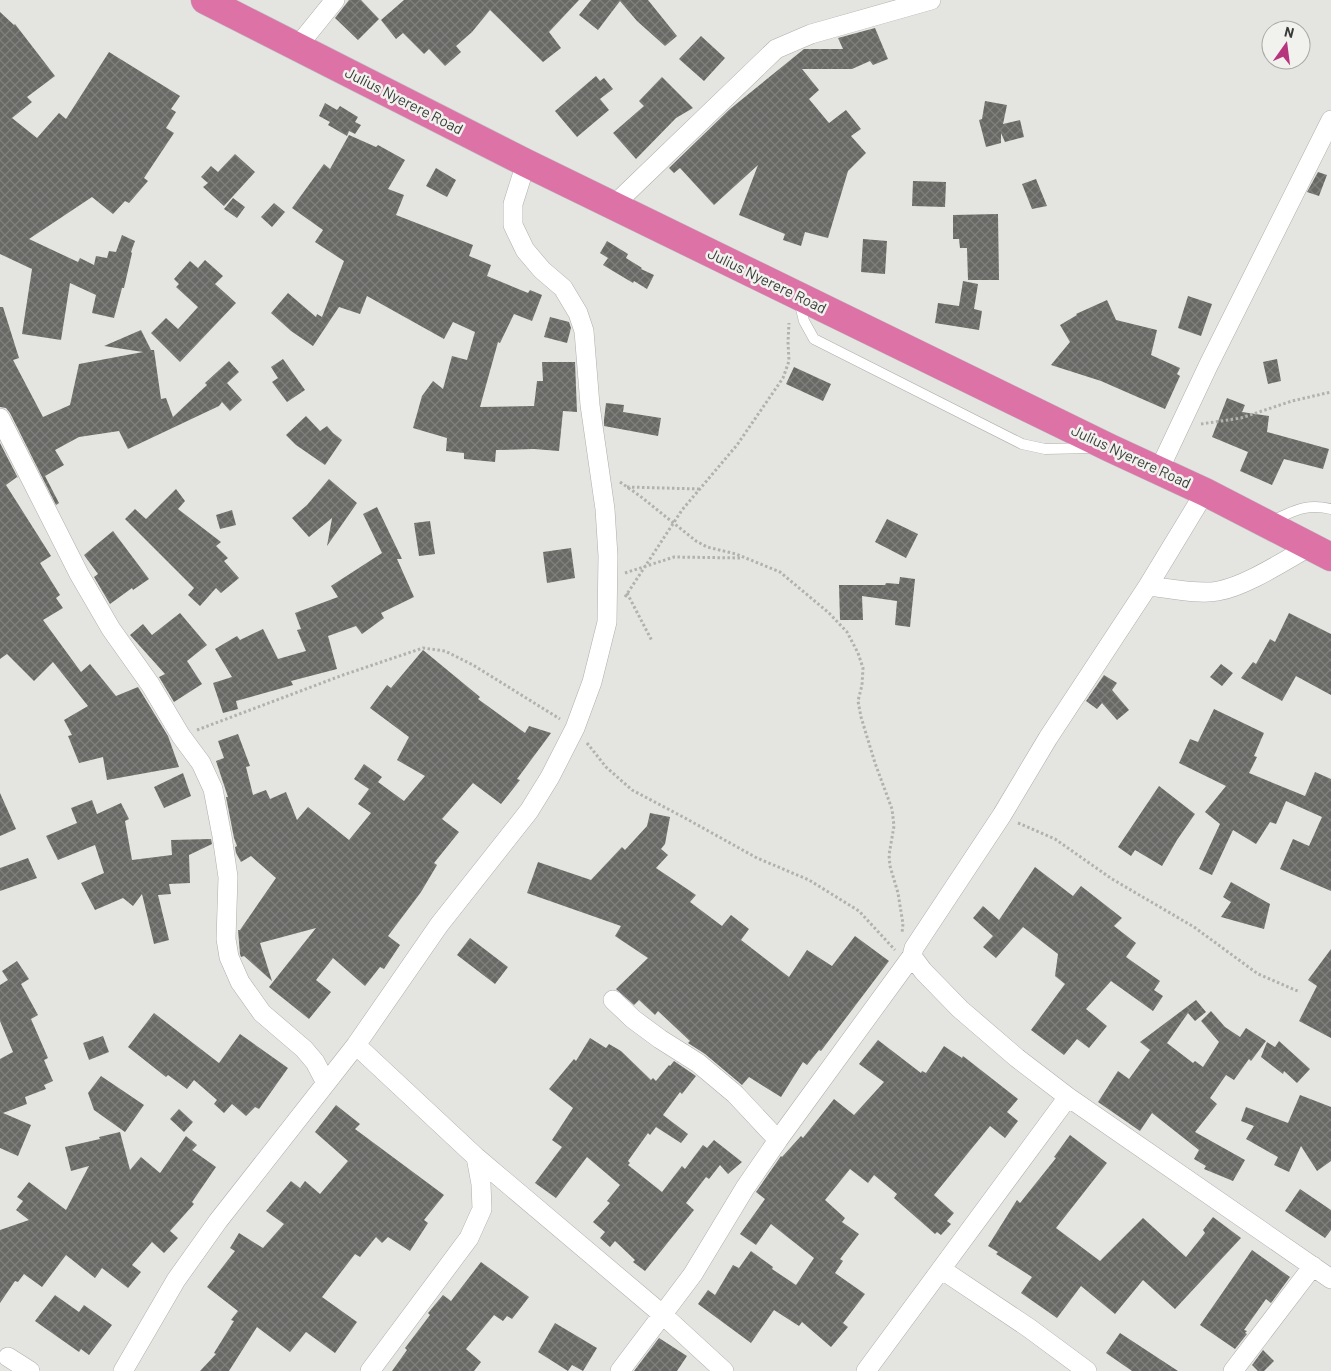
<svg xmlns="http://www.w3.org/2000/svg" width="1331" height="1371" font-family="Barlow,sans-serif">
	<defs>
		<pattern id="building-cross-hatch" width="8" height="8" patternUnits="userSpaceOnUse" patternTransform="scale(1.25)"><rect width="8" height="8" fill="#686965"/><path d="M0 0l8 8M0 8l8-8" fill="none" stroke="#7f807d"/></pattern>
	</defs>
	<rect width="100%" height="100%" fill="#e4e5e1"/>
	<!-- building -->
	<path fill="url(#building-cross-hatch)" d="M349 0H361L379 19 358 40 335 18Z
		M404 0H579L549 32 561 48 543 62 490 10 472 32 456 46 461 52 445 66 429 49 424 54 403 33 396 39 381 20Z
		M591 0H648L677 36 665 46 637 21 620 1 598 30 579 15Z
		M0 12 14 25 15 24 55 76 27 97 32 102 12 118 37 138 59 113 66 119 109 52 180 96 171 109 176 112 166 128 174 133 144 178 148 181 129 203 125 201 113 214 92 197 29 239 78 262 80 258 94 265 96 256 107 258 109 251 116 252 122 235 135 241 131 252 132 253 124 288H122L114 318 92 313 96 295 70 283 61 340 22 334 32 269 0 254Z
		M875 28 888 59 873 65 870 61 852 69H802L819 90 809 99 829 123 846 110 861 129 851 136 866 153 848 171 828 238 805 232 801 246 783 240 785 234 739 215 758 165 714 205 680 168 674 173 669 168 730 109 804 49H843L838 38Z
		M701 36 725 58 704 81 679 59Z
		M596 76 600 81 604 78 613 89 600 99 609 110 577 137 555 111Z
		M662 77 693 108 676 118 636 159 613 133 644 106 639 101Z
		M985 101 1007 105 1003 124 1020 120 1024 137 1005 142 1001 133V143L986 147 979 120 982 119Z
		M325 103 337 110 340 106 358 117 355 122 361 125 355 134 349 131 347 136 328 125 330 122 319 116Z
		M349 135 376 147 378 145 405 160 388 189 404 195 396 215 473 245 469 256 491 265 487 276 528 293 530 290 542 295 532 321 514 314 500 343 498 342 480 407 534 406 537 381H543L542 362H575L577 412 563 411 559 451 534 449 496 450 495 462 464 459V453L446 451 447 438 413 428 422 396 433 381 443 389 452 356 467 360 475 332 453 322 444 339 367 296 360 314 339 307 313 346 291 331 271 313 288 293 316 317 317 314 322 317 344 261 315 242 323 230 292 208 324 164 330 169Z
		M235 154 255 172 224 206 203 187 208 183 201 177 211 166 218 172Z
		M436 168 456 180 447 197 426 186Z
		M1318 172 1327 175 1319 196 1307 192Z
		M1036 179 1047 206 1032 209 1022 184Z
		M913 181 946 182 945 207 912 206Z
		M233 198 245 207 237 218 224 209Z
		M274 203 285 212 272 227 261 217Z
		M998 214 999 280H968L967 248H960L959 239H953V215Z
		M863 239 887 241 885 274 861 272Z
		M607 241 628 254 626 258 642 268 641 269 654 275 647 289 634 281 633 283 603 265 608 258 600 253Z
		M205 260 223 276 215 284 236 303 180 362 151 333 166 318 178 329 198 307 176 287 179 284 174 279 190 261 198 268Z
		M963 281 978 284 974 309 982 311 979 330 935 323 938 303 959 306Z
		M1188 296 1212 304 1201 336 1178 328Z
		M1107 300 1116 320 1157 330 1151 355 1180 368 1177 374 1180 376 1165 409 1101 381 1051 365 1070 342 1060 325 1077 315 1076 314Z
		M0 307H3L19 358 13 360 43 417 70 405 79 364 143 352 104 346 141 330 151 350H154L161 399 166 398 173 417 207 385 205 383 229 361 239 372 227 383 242 400 230 411 222 402 219 406 128 449 119 431 79 437 55 450 64 465 45 476 59 503 56 505 10 413 6 408 0 407Z
		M550 317 569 322 571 328 567 343 544 337Z
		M283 359 305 390 287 402 272 382 278 378 271 367Z
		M1277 359 1281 381 1268 384 1263 362Z
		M794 367 831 384 823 401 786 384Z
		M1227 398 1245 405 1242 412 1269 416 1267 432 1329 449 1323 469 1284 459 1272 485 1240 471 1248 452 1212 437Z
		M606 403 624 405 623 412 661 418 658 436 604 426V420Z
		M306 416 320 431 327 426 333 433 342 440 325 465 296 445 286 435Z
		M0 443 18 478 17 477 6 485 51 556 40 563 60 595 56 598 63 608 43 620 81 672 90 664 116 696 138 687 168 736 179 767 107 780 103 757 79 763 68 736 72 735 64 720 88 706 53 662 34 681 7 654 0 659Z
		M329 479 357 503 327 546 332 518 309 537 292 518 307 505Z
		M176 489 185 501 178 509 221 542 216 546 228 558 224 561 239 578 221 593 216 588 200 606 188 595 194 588 125 519 135 509 146 519Z
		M377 507 402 559H397L414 597 381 613 384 618 362 634 356 626 328 636 337 669 291 681 293 685 236 701 238 709 223 713 213 683 232 677 215 649 237 636 240 640 263 629 278 659 306 651 297 630 301 629 295 613 338 597 331 586 382 553 363 514Z
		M232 510 236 525 220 529 216 515Z
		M887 519 918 534 906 558 875 542Z
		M430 521 435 554 419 556 414 523Z
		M113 531 149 579 133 590 132 588 110 604 94 577 98 574 84 555Z
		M571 548 575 578 547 583 543 552Z
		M900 577 915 579 910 627 895 625 897 601 862 596 863 620H840L839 585H885L886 583 899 584Z
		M180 613 207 645 187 661 202 684 174 702 159 677 165 674 130 635 143 624 152 635Z
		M1289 613 1331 634V695L1296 676 1282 701 1241 678 1253 662 1256 664 1270 639 1275 642Z
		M423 650 480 697 478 699 525 733 529 726 551 733 517 779 520 780 501 804 473 783 442 819 459 832 434 863 437 865 421 892 388 936 400 945 384 969 380 967 365 986 333 958 316 980 331 992 309 1019 269 987 316 928 260 943 272 981 244 956 241 957 240 954 238 930H240L276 878 251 856 241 862 236 853 235 847 237 846 234 838 226 797H228L216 761 224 758 218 741 238 734 250 766 246 767 253 795 266 790 270 799 286 792 297 820 308 807 349 840 371 813 358 804 369 789 354 779 364 764 382 777 378 782 404 801 425 776 397 760 409 737 370 708 387 685 391 688Z
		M1221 664 1233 673 1222 686 1210 677Z
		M1104 675 1117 683 1112 690 1129 710 1117 720 1102 703 1097 709 1086 701Z
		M1214 709 1264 733 1254 756 1257 757 1249 773 1305 796 1315 772 1331 779V891L1280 869 1293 839 1309 846 1322 817 1286 801 1276 824 1270 822 1256 844 1233 830 1212 875 1199 869 1220 824 1205 812 1226 786 1179 763 1190 739 1198 742Z
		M183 773 191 796 164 808 154 787Z
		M1159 786 1195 814 1177 840 1162 866 1135 850 1131 856 1118 847Z
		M0 793 16 829 0 836Z
		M92 800 97 814 121 803 129 819 125 821 132 860 172 855 171 840 211 839 212 844 189 855 190 883 169 884 171 894 158 895 169 940 154 944 142 894 133 906 123 898 95 910 81 883 104 873 95 845 58 860 46 836 77 823 71 808Z
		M650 813 670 817 665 844 661 849 668 855 656 868 696 895 690 902 722 926 731 915 749 929 741 940 789 977 807 950 832 966 855 936 889 961 821 1051 819 1050 807 1065 803 1062 781 1097 749 1077 742 1085 705 1054 688 1043 690 1041 658 1011 655 1015 639 1000 634 1005 616 989 648 958 615 936 621 926 527 893 538 862 591 880 622 847 625 850 647 826Z
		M28 858 37 878 0 891V868Z
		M1035 867 1073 896 1081 886 1122 918 1114 926 1136 943 1126 957 1160 981 1154 990 1163 996 1153 1011 1111 981 1086 1009 1107 1026 1089 1048 1077 1039 1064 1055 1031 1030 1065 984 1055 976 1058 954 1023 927 996 958 983 947 993 936 973 918 983 906 999 920Z
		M1231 882 1270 904 1264 929 1221 917 1231 902 1223 897Z
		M470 938 508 967 495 984 457 955Z
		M1331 949V1038L1299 1021 1317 986 1308 980Z
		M17 961 29 979 21 984 38 1015 31 1019 48 1058 44 1060 53 1081 44 1085 46 1089 25 1097 27 1104 3 1113 31 1125 18 1156 0 1148V1059L13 1052 0 1021V985L8 980 2 971Z
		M1196 1000 1206 1012 1195 1021 1188 1013 1167 1043 1193 1063 1195 1061 1203 1067 1219 1042 1201 1021 1211 1011 1225 1027 1240 1037 1246 1028 1266 1041 1251 1061 1249 1059 1234 1080 1226 1075 1210 1098 1217 1104 1195 1132 1245 1160 1233 1181 1204 1169 1206 1166 1194 1159 1199 1150 1152 1113 1140 1131 1098 1102 1118 1071 1129 1079 1150 1050 1140 1042Z
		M154 1013 219 1063 240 1034 288 1068 259 1109 255 1107 246 1116 232 1104 224 1113 214 1104 217 1100 194 1080 187 1089 168 1075 166 1077 128 1047Z
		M103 1036 109 1052 89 1060 83 1043Z
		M590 1038 606 1048 609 1044 621 1051 651 1080 653 1078 656 1081 669 1065 670 1066 674 1061 696 1076 682 1094 680 1092 663 1115 688 1134 681 1143 656 1127 650 1135 648 1133 628 1161 630 1163 628 1165 662 1192 682 1166 685 1169 703 1145 707 1148 714 1140 742 1162 728 1174 720 1165 709 1179 706 1177 686 1203 694 1210 645 1271 633 1262 635 1260 615 1241 610 1247 600 1238 605 1232 593 1222 610 1203 607 1201 620 1185 587 1157 556 1198 535 1183 562 1147 552 1140 573 1108 549 1089 574 1059 576 1061Z
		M878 1040 921 1073 922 1071 926 1073 944 1046 962 1058 963 1056 1018 1099 1007 1112 1018 1121 1005 1138 990 1126 934 1195 954 1213 947 1221 951 1224 941 1235 937 1232 935 1234 894 1198 897 1194 874 1175 868 1183 850 1169 825 1200 845 1218 842 1222 859 1234 840 1259 843 1261 835 1273 865 1294 843 1323 848 1327 831 1347 802 1322 799 1326 774 1310 751 1343 698 1304 708 1290 715 1295 733 1265 739 1268 751 1251 773 1267 772 1269 796 1285 814 1258 771 1224 756 1245 740 1234 765 1199 756 1192 781 1156 782 1157 801 1136 803 1138 834 1099 854 1115 884 1082 859 1064Z
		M1279 1041 1310 1069 1297 1083 1284 1071 1283 1074 1261 1057 1267 1042 1275 1047Z
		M101 1076 144 1105 125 1132 94 1110 88 1093Z
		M1300 1095 1331 1107V1161L1317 1171 1301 1146 1289 1172 1274 1165 1278 1157 1246 1139 1254 1126 1241 1121 1246 1107 1288 1123Z
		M336 1105 360 1124 355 1129 444 1195 424 1220 428 1223 410 1251 388 1237 382 1243 376 1237 360 1257 355 1254 322 1297 357 1322 335 1353 306 1332 290 1352 257 1327 229 1371H200L216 1354 214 1353 234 1321 231 1320 238 1311 207 1287 235 1251 230 1248 239 1233 263 1248 284 1224 266 1211 291 1181 300 1188 305 1181 320 1194 348 1161 315 1132Z
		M179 1109 193 1122 184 1132 170 1119Z
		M120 1132 130 1170 141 1157 160 1173 186 1136 197 1145 192 1150 216 1167 192 1202 194 1204 170 1231 178 1238 164 1253 152 1242 132 1265 141 1272 128 1288 102 1268 95 1278 66 1255 42 1287 24 1274 18 1282 15 1281 0 1303V1230L29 1220 16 1210 23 1201 17 1197 29 1182 66 1210 89 1166 71 1171 65 1147 100 1139 99 1137Z
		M1070 1135 1107 1163 1056 1228 1100 1261 1143 1218 1186 1257 1205 1233 1203 1230 1213 1217 1241 1238 1175 1309 1143 1280 1115 1314 1081 1286 1057 1318 1021 1293 1032 1277 996 1254 998 1252 988 1246 1017 1200 1020 1203 1056 1158 1054 1157Z
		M1300 1189 1331 1210V1230L1325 1238 1285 1211Z
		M1252 1250 1290 1277 1271 1303 1266 1299 1244 1330 1247 1331 1245 1333 1247 1334 1235 1349 1200 1325Z
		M481 1262 529 1297 512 1319 507 1316 503 1321 494 1315 466 1349 481 1362 474 1371H392L407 1350 405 1348 430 1315 428 1313 443 1295 451 1301Z
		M55 1295 79 1312 84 1305 112 1325 89 1355 81 1349 79 1352 35 1321Z
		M555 1323 597 1348 583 1371 572 1365 568 1371 538 1352Z
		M1120 1333 1178 1371H1132L1106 1353Z
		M659 1338 687 1356 677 1371H634Z
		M1263 1350 1274 1361 1264 1371H1258L1252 1365Z"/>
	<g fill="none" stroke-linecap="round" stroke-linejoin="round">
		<!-- lane casing -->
		<g stroke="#aeafab" stroke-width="11">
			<path id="lane" d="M799 301 804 321 814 339 1022 444 1045 449 1093 448
				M1269 522C1293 512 1304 503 1331 509"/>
		</g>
		<!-- street casing -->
		<g stroke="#aeafab" stroke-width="20">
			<path id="street" d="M297 47 335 0
				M613 206 776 49 811 34 931 0
				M0 418 79 574 111 629 150 684 181 736 201 763 213 789 222 836 228 877 226 939 229 957 240 982 262 1013 304 1049 315 1062 326 1083
				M1159 470 1209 364 1331 120
				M1205 492 1148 586 1048 738 1002 815 914 948 912 956 923 971 960 1009 1017 1058 1068 1097 1331 1279
				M1148 586C1168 588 1199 595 1218 591 1246 586 1284 561 1309 547
				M613 1000 633 1019 660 1039 698 1063 735 1094 778 1140
				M356 1045 476 1157 663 1315 724 1371
				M941 1269 1029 1328 1087 1371
				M8 1357 30 1371
				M123 1371 176 1280 218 1221 356 1045 439 925 529 811 550 777 575 728 592 682 607 622 608 556 605 509 590 405 584 331 578 313 563 288 542 270 525 250 513 225V204L526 163
				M370 1371 469 1238 482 1209 481 1184 476 1157
				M620 1371 693 1274 745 1188 778 1140 912 956
				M866 1371 1068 1097
				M1233 1371 1313 1266"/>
		</g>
		<!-- highway casing -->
		<g stroke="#c0c0c0" stroke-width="29">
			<path id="highway" d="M205 0 526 163 1110 448 1205 492 1331 557"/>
		</g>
		<!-- path -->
		<path stroke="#b1b2ae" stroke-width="3" stroke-dasharray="2.5 2.5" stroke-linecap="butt" d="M1201 424 1241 418 1292 401 1331 392
			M620 482 640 496 696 541 707 547 736 554 780 572 829 613 847 632 858 653 863 668 862 685 858 701 861 717 875 763 892 809 894 826 889 855 890 866 898 893 903 924 902 933
			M627 487 699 489
			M625 573 674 557 741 558
			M627 593 652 641
			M625 597 682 510 737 445 783 378 789 361 788 342 789 323
			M197 730 343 675 423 648 445 651 473 665 560 719
			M587 743 606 767 632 790 685 818 757 858 809 880 859 911 895 950
			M1018 823 1055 839 1112 879 1194 927 1258 974 1300 992"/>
		<!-- lane -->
		<use href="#lane" stroke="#fff" stroke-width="10"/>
		<!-- street -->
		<use href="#street" stroke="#fff" stroke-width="19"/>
		<!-- highway -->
		<use href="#highway" stroke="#dc72a6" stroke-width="28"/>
	</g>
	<g text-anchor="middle" stroke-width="5" stroke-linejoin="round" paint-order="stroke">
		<!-- street labels -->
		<g font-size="15" fill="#3a3b39" stroke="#f1f2ee">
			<text transform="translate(404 101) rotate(27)" y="5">Julius Nyerere Road</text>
			<text transform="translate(767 281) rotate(26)" y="5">Julius Nyerere Road</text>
			<text transform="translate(1131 457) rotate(25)" y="5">Julius Nyerere Road</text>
		</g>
	</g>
	<!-- north arrow -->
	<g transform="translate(1286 45) rotate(14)"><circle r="24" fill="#f1f2ee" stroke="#a8a9a6"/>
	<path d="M0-4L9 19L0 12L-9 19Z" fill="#b7357c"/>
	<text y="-8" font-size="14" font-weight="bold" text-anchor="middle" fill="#3a3b39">N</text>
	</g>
</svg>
